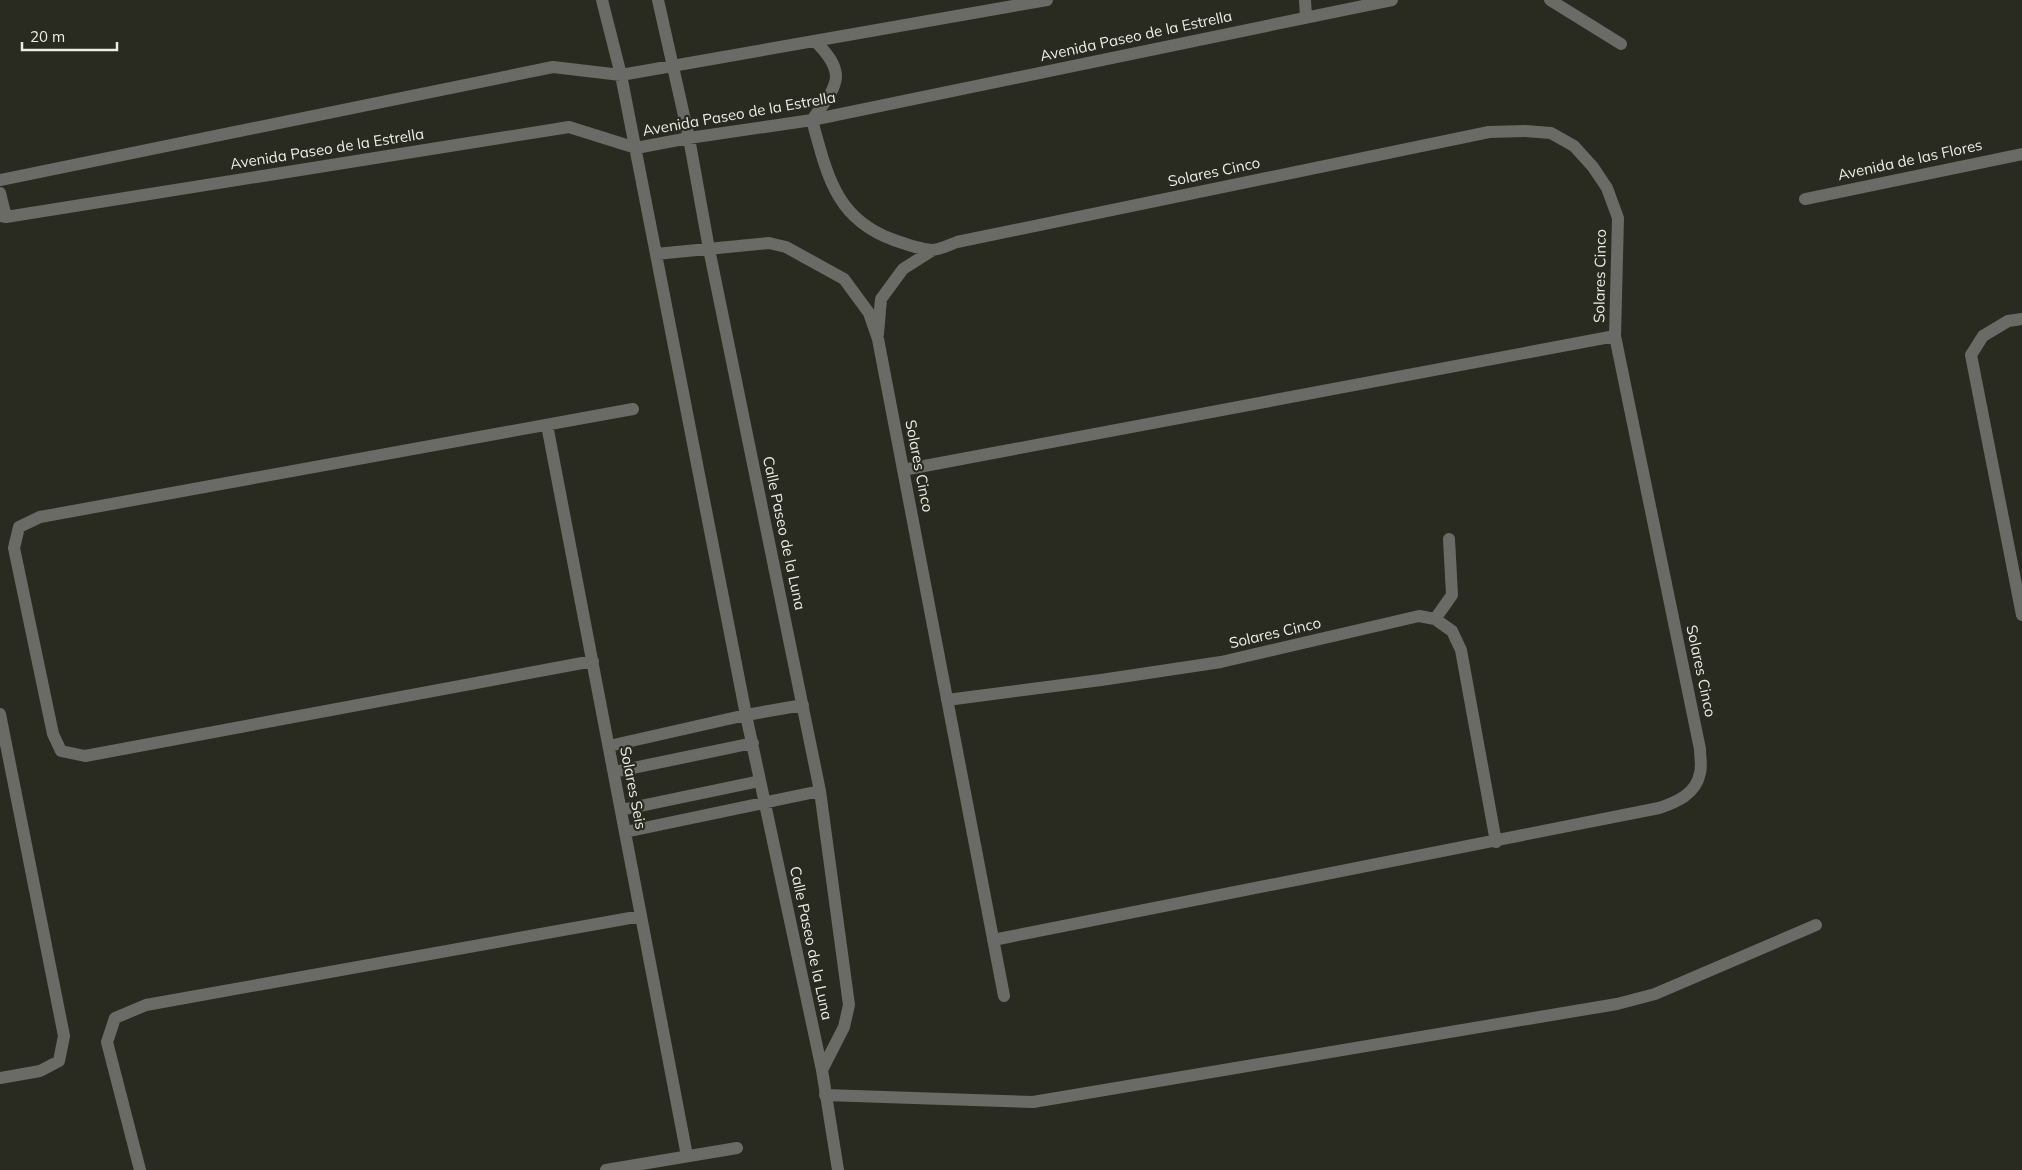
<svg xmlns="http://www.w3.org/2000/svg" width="2022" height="1170" font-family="Mulish,sans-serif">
	<rect width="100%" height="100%" fill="#292b20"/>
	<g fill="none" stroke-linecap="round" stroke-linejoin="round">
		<!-- service -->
		<path stroke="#6a6b66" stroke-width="12" d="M2022 319 2008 321 1983 336 1971 355 2022 615
			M825 1095 1033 1102 1617 1004 1655 994 1816 925"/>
		<!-- minor -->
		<path stroke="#6a6b66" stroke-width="12" d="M602 0 621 75 746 715 822 1070 838 1170
			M658 0 689 138 709 249 820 791 849 1005 844 1027 822 1070
			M1305 0 1306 17
			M1550 0 1621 44
			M815 41C849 75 837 85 812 120 827 174 835 219 894 240 905 244 919 249 931 250 939 250 949 245 957 242L1489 132 1525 131 1551 133 1574 146 1593 167 1607 188 1618 218 1615 336 1700 749C1700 756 1702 766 1700 773 1696 794 1677 802 1659 808L993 940
			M0 180 553 67 621 75 1047 0
			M0 193 6 217
			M1805 199 2022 154
			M0 216 6 217 569 127 636 148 689 138 812 120 1392 0
			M656 254 769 243 786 247 844 279 869 313 878 339 1004 996
			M878 334 881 299 903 269 933 250
			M547 425 687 1156
			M903 470 1615 336
			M1435 619 1452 595 1449 539
			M593 661 85 756 61 751 53 734 14 548 19 527 40 517 633 409
			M947 700 1101 680 1221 662 1419 616 1435 619 1452 631 1461 650 1496 842
			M0 714 64 1036 59 1061 40 1071 0 1078
			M609 746 746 715 803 705
			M614 772 753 743
			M621 810 760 781
			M625 832 820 791
			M140 1170 107 1042 115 1018 146 1005 641 916
			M606 1170 737 1148"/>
	</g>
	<g text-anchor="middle" stroke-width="4.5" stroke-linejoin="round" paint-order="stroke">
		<!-- street labels -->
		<g font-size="15" fill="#ebece5" stroke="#292b20">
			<text transform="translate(1136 36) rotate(-12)" y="5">Avenida Paseo de la Estrella</text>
			<text transform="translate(739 114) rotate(-10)" y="5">Avenida Paseo de la Estrella</text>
			<text transform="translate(327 149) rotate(-9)" y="5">Avenida Paseo de la Estrella</text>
			<text transform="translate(1910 160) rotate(-12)" y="5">Avenida de las Flores</text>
			<text transform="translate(1214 172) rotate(-12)" y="5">Solares Cinco</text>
			<text transform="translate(1600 276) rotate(-89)" y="5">Solares Cinco</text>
			<text transform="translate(919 466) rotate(79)" y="5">Solares Cinco</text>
			<text transform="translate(784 533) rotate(78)" y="5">Calle Paseo de la Luna</text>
			<text transform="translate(1275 633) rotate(-13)" y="5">Solares Cinco</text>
			<text transform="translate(1701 671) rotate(78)" y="5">Solares Cinco</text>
			<text transform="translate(633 788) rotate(79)" y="5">Solares Seis</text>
			<text transform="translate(811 943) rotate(78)" y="5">Calle Paseo de la Luna</text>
		</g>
	</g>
	<!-- scale -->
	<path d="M22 42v8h95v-8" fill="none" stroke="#ebece5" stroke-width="2.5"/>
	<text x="30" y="42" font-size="15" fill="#ebece5" stroke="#292b20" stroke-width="4" paint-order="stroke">20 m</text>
</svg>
